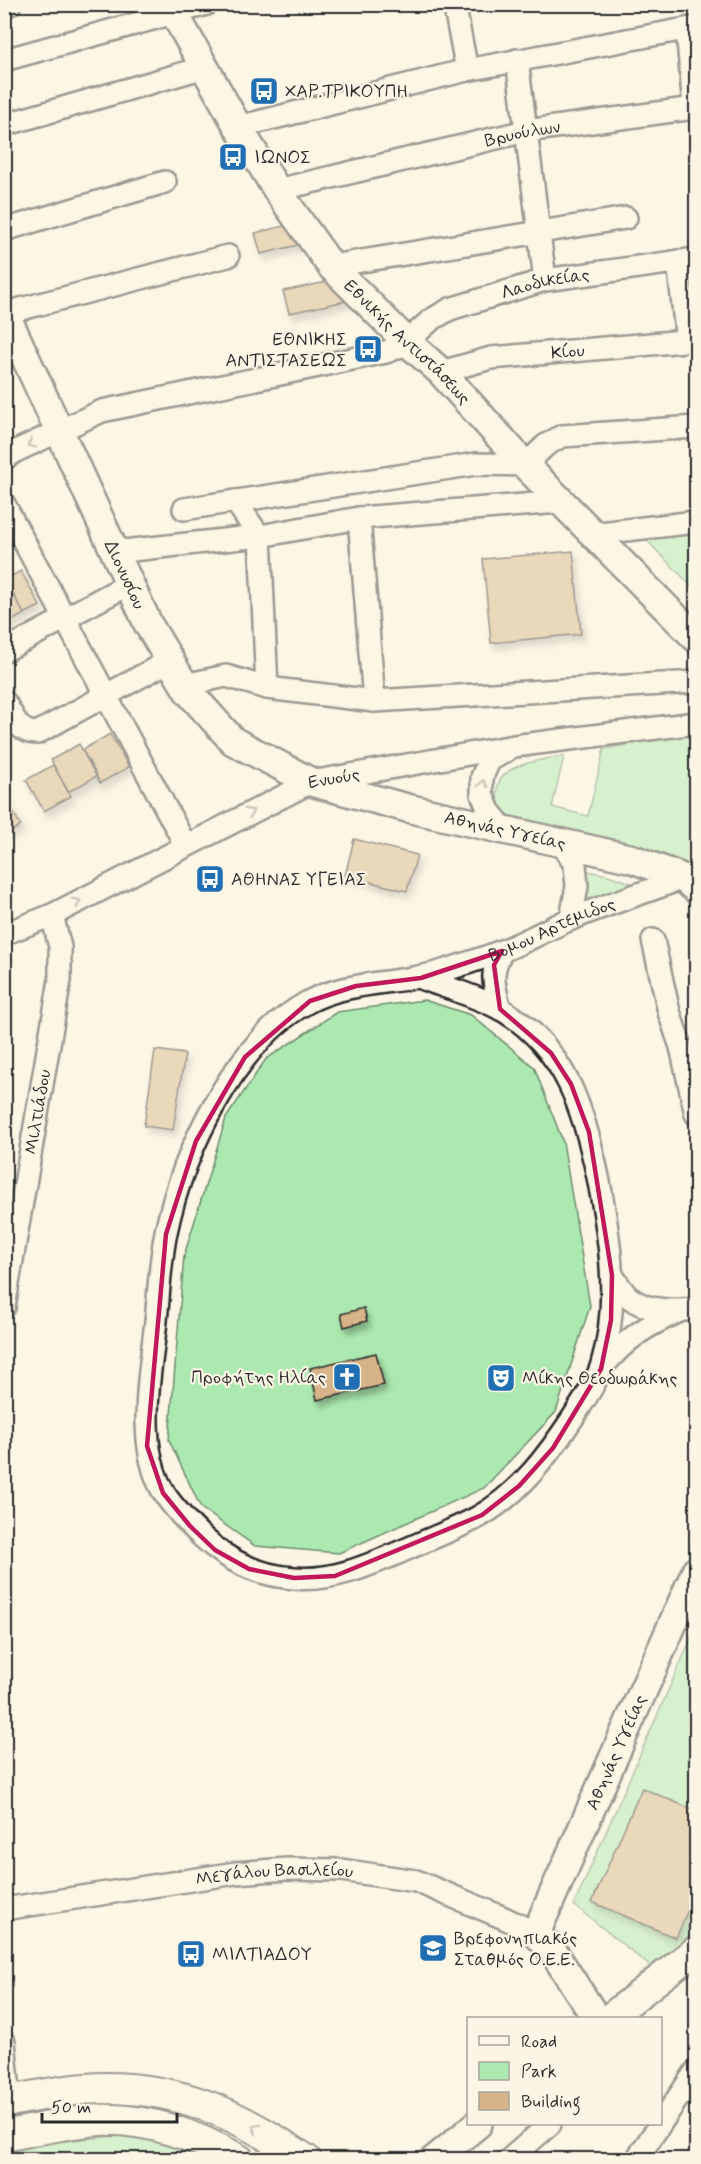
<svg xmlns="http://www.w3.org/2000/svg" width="701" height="2164" font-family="Mynerve,sans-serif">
	<defs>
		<filter id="shadow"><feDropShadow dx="3.5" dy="6" stdDeviation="3" flood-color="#0004"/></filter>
	</defs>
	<rect width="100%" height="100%" fill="#fcf5e5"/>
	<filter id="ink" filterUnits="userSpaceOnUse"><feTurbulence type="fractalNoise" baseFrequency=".0167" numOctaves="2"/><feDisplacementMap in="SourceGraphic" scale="12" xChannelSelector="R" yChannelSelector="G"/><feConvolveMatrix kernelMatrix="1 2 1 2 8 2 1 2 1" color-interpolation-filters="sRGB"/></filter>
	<g filter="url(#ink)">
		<!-- green -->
		<path fill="#ace9b0" stroke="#6c8a6e" stroke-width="1.5" d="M696 516V591L626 519Z
			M696 733V874L522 821C508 815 499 811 497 795 494 763 542 760 564 756L552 807 588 816 604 749Z
			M583 870 608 875 640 886 582 909Z
			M424 1000 471 1015 534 1067 563 1142 590 1306 556 1412 484 1488 339 1553 255 1546 201 1508 169 1440 184 1256 226 1118 266 1059 337 1012Z
			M696 1627V1933L650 1966 574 1905Z
			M140 2134 222 2160H5V2150L63 2141Z"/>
		<!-- building -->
		<path fill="#d6b388" stroke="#2b2b2b" stroke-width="1.5" filter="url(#shadow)" d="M291 224 306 243 261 254 255 233Z
			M336 280 351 300 289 313 283 291Z
			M573 551 581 634 491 643 483 559Z
			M21 571 40 606 24 614 5 579Z
			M5 579 24 614 6 624 4 621Z
			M110 734 129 767 100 783 82 750Z
			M79 744 97 776 68 792 51 760Z
			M53 765 71 796 44 811 26 780Z
			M4 796 21 826 4 835Z
			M354 839 417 855 407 891 345 876Z
			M155 1050 185 1054 173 1130 144 1126Z
			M364 1308 367 1321 344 1327 341 1314Z
			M376 1353 384 1385 317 1400 310 1368Z
			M642 1788 696 1811V1891L676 1938 592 1902Z"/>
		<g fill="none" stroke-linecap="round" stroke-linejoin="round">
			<!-- minor casing -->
			<g stroke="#2b2b2b" stroke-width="26">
				<g id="minor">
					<path d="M454 4 467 70"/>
					<path d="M4 6 10 4"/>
					<path d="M4 60 207 4"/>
					<path d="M517 60 545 280"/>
					<path d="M4 125 205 67"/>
					<path d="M238 127 467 70 696 27"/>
					<path id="s1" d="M277 190 526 131 694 108 687 29"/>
					<path d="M4 230 165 182"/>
					<path d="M678 261 687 341"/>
					<path d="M331 266 626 218"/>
					<path d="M5 313 228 256"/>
					<path id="s2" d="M441 372 491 358 696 340"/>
					<path id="s3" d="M4 459 16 451 102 411 386 352 403 345 431 320 450 309 545 280 696 259"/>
					<path d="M235 501C244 512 250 525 260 536L267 688"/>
					<path d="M4 504 186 846"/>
					<path d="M184 509 476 464 525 465 546 445 562 436 696 427"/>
					<path d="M359 518 374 701"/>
					<path d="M591 534 696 522"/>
					<path d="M114 552 260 536 359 518 560 502"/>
					<path d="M4 651 129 584"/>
					<path d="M184 685 226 676 267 688 374 701 696 682"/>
					<path d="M4 701C14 716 17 733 37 733L169 661"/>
					<path d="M504 829 489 811 482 794V777L489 761 507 750"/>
					<path d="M560 841 575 865 577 886 571 919"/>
					<path id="s4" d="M4 934 52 915 311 782 514 746 696 723"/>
					<path d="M653 940 669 1012 681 1047 696 1114"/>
					<path id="s5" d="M421 978C447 988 480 997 504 1011 566 1049 584 1111 598 1177 610 1238 620 1303 602 1364 597 1382 584 1400 574 1416 549 1454 520 1493 480 1516 457 1529 431 1538 407 1549 372 1564 333 1582 294 1578 239 1574 204 1544 171 1503 133 1456 150 1377 156 1321 159 1292 160 1261 166 1232 183 1152 234 1043 308 1002 348 980 400 985 443 971 462 965 481 959 499 952 524 943 547 929 571 919 608 904 646 892 683 878"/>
					<path d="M500 1009C494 984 489 974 502 951"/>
					<path d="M612 1275C617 1282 623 1293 630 1298 648 1312 675 1311 696 1309"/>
					<path id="s6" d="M4 1307 60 980V947L52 915"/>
					<path d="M603 1366C628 1337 646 1326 680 1311"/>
					<path id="s7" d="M4 1909 236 1873 287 1869 341 1870 416 1881 504 1918 536 1933"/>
					<path d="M4 2042 10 2100"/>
					<path d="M509 2160 550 2124"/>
					<path d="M636 2160 696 2071"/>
				</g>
			</g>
			<!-- tertiary casing -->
			<g stroke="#2b2b2b" stroke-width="32">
				<g id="tertiary">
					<path id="s8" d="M169 4 238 127 277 190 331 266 406 341 441 372 525 465 696 638"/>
					<path id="s9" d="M4 311 148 624 188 691 233 741 311 782 407 808 633 859 683 878 696 889"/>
					<path id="s10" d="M596 2018 554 1953 536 1933 696 1571"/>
					<path d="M609 2018 696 1950"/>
					<path d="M434 2160 478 2124"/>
				</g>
			</g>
			<!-- secondary casing -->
			<g stroke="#2b2b2b" stroke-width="34">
				<path id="secondary" d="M4 2102C37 2096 72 2088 105 2088 185 2088 241 2116 306 2160
					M4 2136C36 2130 68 2122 99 2120 148 2118 197 2136 239 2160"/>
			</g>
			<!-- minor -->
			<use href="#minor" stroke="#fcf5e5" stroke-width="21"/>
			<!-- tertiary -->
			<use href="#tertiary" stroke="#fcf5e5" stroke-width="27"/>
			<!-- secondary -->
			<use href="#secondary" stroke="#fcf5e5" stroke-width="30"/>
		</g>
		<!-- one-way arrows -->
		<defs><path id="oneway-chevron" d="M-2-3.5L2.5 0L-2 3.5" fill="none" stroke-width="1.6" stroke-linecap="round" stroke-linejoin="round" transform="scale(1.5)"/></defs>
		<g stroke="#949088">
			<use href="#oneway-chevron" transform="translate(31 444) rotate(154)"/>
			<use href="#oneway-chevron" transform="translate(483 784) rotate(-85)"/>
			<use href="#oneway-chevron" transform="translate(250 812) rotate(-28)"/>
			<use href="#oneway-chevron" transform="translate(77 902) rotate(-27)"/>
			<use href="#oneway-chevron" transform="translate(256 2128) rotate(-151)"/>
		</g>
	</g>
	<!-- marked area -->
	<path d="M0 0H701V2164H0ZM502 951 494 965 500 1009 551 1053 571 1084 589 1132 612 1275 611 1320 601 1369 553 1448 519 1486 482 1515 335 1576 294 1578 249 1569 215 1550 190 1526 163 1493 147 1446 166 1234 196 1141 245 1057 310 1001 356 986 421 978Z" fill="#fcf5e5" fill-opacity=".55" fill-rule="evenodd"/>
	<path fill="none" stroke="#c2185b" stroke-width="4.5" stroke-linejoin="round" d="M502 951 494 965 500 1009 551 1053 571 1084 589 1132 612 1275 611 1320 601 1369 553 1448 519 1486 482 1515 335 1576 294 1578 249 1569 215 1550 190 1526 163 1493 147 1446 166 1234 196 1141 245 1057 310 1001 356 986 421 978Z"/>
	<!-- icons -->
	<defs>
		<g id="bus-square" transform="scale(1.5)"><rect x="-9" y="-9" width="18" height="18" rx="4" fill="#1f6fb2" stroke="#fcf5e5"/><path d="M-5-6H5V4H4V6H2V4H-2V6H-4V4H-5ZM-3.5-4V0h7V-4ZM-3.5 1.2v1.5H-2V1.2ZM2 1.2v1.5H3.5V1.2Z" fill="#fff"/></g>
		<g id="church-square" transform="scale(1.5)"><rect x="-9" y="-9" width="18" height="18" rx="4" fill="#1f6fb2" stroke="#fcf5e5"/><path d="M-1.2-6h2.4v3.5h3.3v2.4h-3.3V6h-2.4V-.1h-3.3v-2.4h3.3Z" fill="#fff"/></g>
		<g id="theatre-square" transform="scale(1.5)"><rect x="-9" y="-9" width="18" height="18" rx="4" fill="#1f6fb2" stroke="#fcf5e5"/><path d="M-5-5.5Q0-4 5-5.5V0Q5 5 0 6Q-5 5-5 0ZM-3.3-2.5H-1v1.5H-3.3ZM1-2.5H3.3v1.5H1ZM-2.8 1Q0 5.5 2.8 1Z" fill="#fff"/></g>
		<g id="school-square" transform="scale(1.5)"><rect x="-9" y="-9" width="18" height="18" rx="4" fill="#1f6fb2" stroke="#fcf5e5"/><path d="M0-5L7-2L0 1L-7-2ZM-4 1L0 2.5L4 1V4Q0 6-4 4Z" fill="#fff"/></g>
	</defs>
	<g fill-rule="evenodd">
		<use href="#bus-square" x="264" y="91"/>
		<use href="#bus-square" x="233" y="157"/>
		<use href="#bus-square" x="368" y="349"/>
		<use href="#bus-square" x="210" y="879"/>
		<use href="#church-square" x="347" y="1377"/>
		<use href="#theatre-square" x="501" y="1378"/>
		<use href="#school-square" x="433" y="1948"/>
		<use href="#bus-square" x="191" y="1954"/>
	</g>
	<g text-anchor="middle" stroke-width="4.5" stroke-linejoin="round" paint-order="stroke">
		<!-- poi labels -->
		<g font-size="18" fill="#2b2b2b" stroke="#fcf5e5" text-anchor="start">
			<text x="285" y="97">ΧΑΡ.ΤΡΙΚΟΥΠΗ</text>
			<text x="254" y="163">ΙΩΝΟΣ</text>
			<text x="347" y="345" text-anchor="end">ΕΘΝΙΚΗΣ<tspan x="347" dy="21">ΑΝΤΙΣΤΑΣΕΩΣ</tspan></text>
			<text x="231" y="885">ΑΘΗΝΑΣ ΥΓΕΙΑΣ</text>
			<text x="326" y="1383" text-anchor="end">Προφήτης Ηλίας</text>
			<text x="522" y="1384">Μίκης Θεοδωράκης</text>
			<text x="454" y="1944">Βρεφονηπιακός<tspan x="454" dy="21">Σταθμός Ο.Ε.Ε.</tspan></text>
			<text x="212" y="1960">ΜΙΛΤΙΑΔΟΥ</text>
		</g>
		<!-- street labels -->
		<g font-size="18" fill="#2b2b2b" stroke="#fcf5e5">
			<text dy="6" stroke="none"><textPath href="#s1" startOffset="252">Βρυούλων</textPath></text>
			<text dy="6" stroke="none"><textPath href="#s3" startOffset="576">Λαοδικείας</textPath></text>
			<text dy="6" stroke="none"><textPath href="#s8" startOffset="416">Εθνικής Αντιστάσεως</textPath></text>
			<text dy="6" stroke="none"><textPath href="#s2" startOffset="129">Κίου</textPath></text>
			<text dy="6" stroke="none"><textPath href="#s9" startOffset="290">Διονυσίου</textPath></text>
			<text dy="6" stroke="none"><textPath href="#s4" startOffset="366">Ενυούς</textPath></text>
			<text dy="6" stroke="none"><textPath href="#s9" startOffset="778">Αθηνάς Υγείας</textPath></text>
			<text dy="6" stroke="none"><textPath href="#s5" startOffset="1830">Βομου Αρτεμιδος</textPath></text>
			<text dy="6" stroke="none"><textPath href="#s6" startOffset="198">Μιλτιάδου</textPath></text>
			<text dy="6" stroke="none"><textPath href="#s10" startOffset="302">Αθηνάς Υγείας</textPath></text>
			<text dy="6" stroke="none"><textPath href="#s7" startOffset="273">Μεγάλου Βασιλείου</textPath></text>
		</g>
	</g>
	<!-- margin -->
	<rect width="701" height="2164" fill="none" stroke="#fcf5e5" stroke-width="24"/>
	<rect x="12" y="12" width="677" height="2140" fill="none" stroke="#2b2b2b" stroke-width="2" filter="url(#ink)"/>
	<!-- legend -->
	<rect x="467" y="2017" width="195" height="108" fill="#fcf5e5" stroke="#a8a49b" stroke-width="1.5"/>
	<rect x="479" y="2036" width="30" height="9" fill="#fcf5e5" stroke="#a8a49b" stroke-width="1.5"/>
	<text x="521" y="2047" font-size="18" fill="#2b2b2b">Road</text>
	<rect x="479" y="2062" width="30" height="18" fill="#ace9b0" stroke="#a8a49b" stroke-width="1.5"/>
	<text x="521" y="2077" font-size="18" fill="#2b2b2b">Park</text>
	<rect x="479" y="2092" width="30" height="18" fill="#d6b388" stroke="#a8a49b" stroke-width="1.5"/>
	<text x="521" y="2107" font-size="18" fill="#2b2b2b">Building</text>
	<!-- scale -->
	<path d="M42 2113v9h135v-9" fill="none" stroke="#2b2b2b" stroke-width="3"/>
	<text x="51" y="2113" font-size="18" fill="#2b2b2b" stroke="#fcf5e5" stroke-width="4.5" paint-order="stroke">50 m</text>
</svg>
